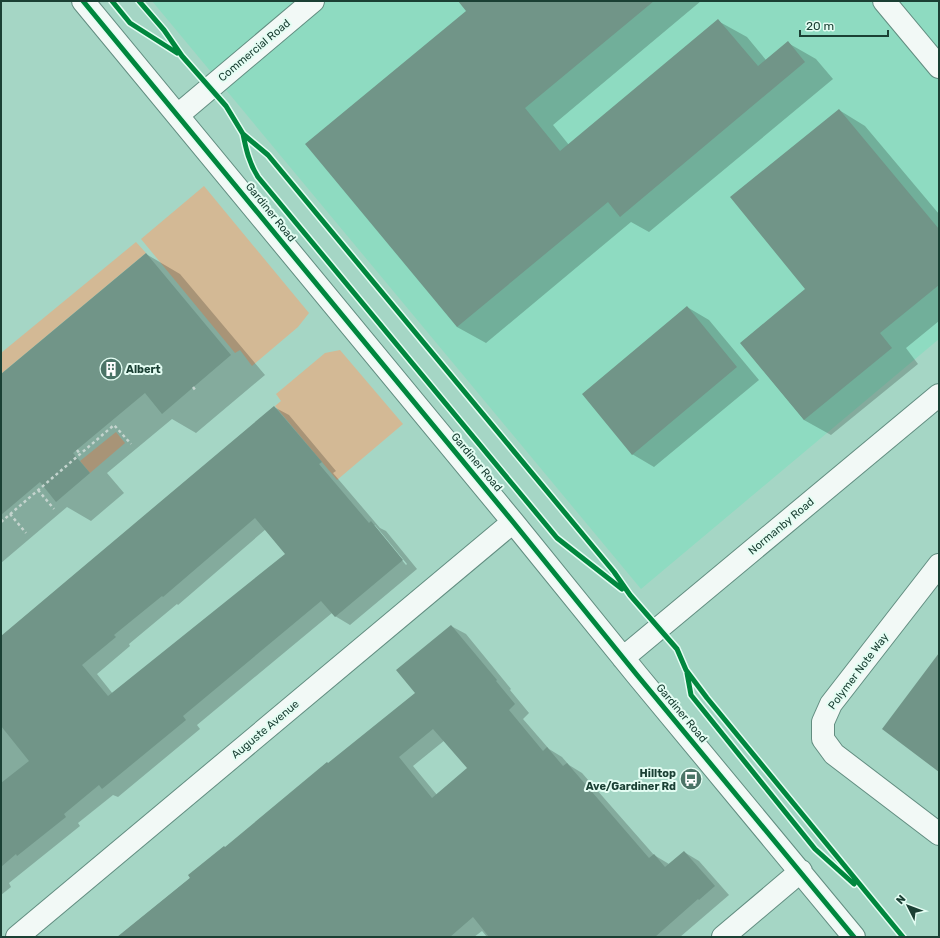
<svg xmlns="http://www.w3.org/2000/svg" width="940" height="938" font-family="Rubik,sans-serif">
	<rect width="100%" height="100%" fill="#a5d6c5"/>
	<!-- built -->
	<path fill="#8edbc1" d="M152 1H939V339L641 589Z"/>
	<!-- green -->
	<path fill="#d3b995" d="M204 186 309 313 298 327 252 366 240 350 235 353 141 239Z
		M136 242 146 253 1 374V353Z
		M340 350 403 424 337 480 275 406 281 401 276 394 325 353Z
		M116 432 125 443 90 473 80 461Z"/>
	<!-- shadow -->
	<path fill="#0003" fill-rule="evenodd" d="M466 1H701L553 125 569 145 718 21 747 37 766 60 788 43 816 59 833 79 649 232 631 222 486 343 457 327 467 11Z
		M839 110 865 126 939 214V321L906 348 918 364 831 435 804 420 741 343 807 289Z
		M146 254 180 274 265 375 196 433 172 419 107 473 124 493 91 521 67 507 1 563V375Z
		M687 307 709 320 759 380 654 467 632 454Z
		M274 407 289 415 336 471 333 473 380 528 386 531 417 569 350 625 335 616 332 613 197 725 200 729 118 797 113 795 78 823 80 826 9 883 11 887 1 895V637ZM372 525H375L407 564 406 565ZM266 529 287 554 113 694 97 674 130 646 129 644 177 604 178 605Z
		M451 626 466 634 511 689 510 690 529 713 523 719 549 749 562 757 569 765 582 773 654 855 669 864 684 852 699 861 729 895 680 937H487L482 931 474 937H118L416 693ZM445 740 468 768 437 795 413 766Z"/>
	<!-- building -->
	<path fill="#719588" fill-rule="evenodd" d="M458 1H654L525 108 560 151 718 19 758 66 788 41 805 62 620 217 608 202 457 327 305 144 466 11Z
		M839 109 939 229V285L880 333 892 348 804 420 740 343 805 289 730 197Z
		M146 253 231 355 162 414 145 393 73 453 90 473 56 502 40 482 1 515V374Z
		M687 306 737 367 632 455 582 394Z
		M274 406 322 462 319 464 369 523 371 521 403 560 335 617 321 601 183 716 186 720 102 789 99 785 64 814 66 817 17 856 16 854 1 867V783L29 761 1 726V636ZM255 518 285 554 108 696 82 665 116 637 114 635 162 596 163 597Z
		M451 625 497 680 496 681 515 704 509 710 543 751 547 747 563 766 567 763 649 858 654 854 665 867 684 851 715 886 699 900 698 899 655 937H489L473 917 450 937H117L190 878 188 875 224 846 225 847 327 762 328 763 415 693 396 670ZM433 729 467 768 432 798 399 757Z
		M939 653V772L882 729Z"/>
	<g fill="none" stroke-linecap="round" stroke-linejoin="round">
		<!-- minor casing -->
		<g stroke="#628d80" stroke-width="24">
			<path id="minor" d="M83 1 513 522 637 675 854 937
				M884 1 939 67
				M178 115 313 1
				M939 565 831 704 823 722V739L834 754 939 834
				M623 658 939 395
				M17 937 513 522
				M723 937 801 871"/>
		</g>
		<!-- path -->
		<path stroke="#c4d4ce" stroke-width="2.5" stroke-dasharray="3 3" stroke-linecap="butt" d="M193 387 196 391
			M77 450 80 454
			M38 490 54 509
			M10 514 26 533
			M1 522 114 425 131 444"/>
		<!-- minor -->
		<use href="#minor" stroke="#f2f9f6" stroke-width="22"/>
		<!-- cycleway casing -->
		<g stroke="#e4fdf3" stroke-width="8">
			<path id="cycleway" d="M83 1 513 522 637 675 854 937
				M112 1 130 23 177 53
				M139 1 164 30 182 56 226 106 243 134 268 155 614 572 630 595 677 649 686 670 707 698 903 937
				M243 134C246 149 249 163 258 177L557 538 622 589
				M687 673 691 695 815 849 854 884"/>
		</g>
		<!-- cycleway -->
		<use href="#cycleway" stroke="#00873e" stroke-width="5"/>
	</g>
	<!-- icons -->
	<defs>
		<g id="building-disc" transform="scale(1.15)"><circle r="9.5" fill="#4b7467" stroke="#e4fdf3"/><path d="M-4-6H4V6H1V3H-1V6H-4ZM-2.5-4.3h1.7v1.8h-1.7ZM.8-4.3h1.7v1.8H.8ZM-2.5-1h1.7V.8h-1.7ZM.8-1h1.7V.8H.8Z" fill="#fff"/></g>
		<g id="bus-disc" transform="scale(1.15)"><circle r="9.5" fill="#4b7467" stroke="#e4fdf3"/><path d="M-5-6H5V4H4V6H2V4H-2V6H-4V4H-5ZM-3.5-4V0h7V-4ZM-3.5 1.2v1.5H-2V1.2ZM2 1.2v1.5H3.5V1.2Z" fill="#fff"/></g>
	</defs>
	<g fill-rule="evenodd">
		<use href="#building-disc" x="111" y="369"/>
		<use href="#bus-disc" x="691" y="779"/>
	</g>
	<g text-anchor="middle" stroke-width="4" stroke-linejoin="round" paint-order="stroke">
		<!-- street labels -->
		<g font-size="11" fill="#1b4034" stroke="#e4fdf3">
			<text transform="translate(254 50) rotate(-40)" y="4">Commercial Road</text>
			<text transform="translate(271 212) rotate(51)" y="4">Gardiner Road</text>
			<text transform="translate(477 462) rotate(50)" y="4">Gardiner Road</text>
			<text transform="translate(781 526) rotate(-40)" y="4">Normanby Road</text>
			<text transform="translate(858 671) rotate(-53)" y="4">Polymer Note Way</text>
			<text transform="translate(682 713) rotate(50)" y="4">Gardiner Road</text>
			<text transform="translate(265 729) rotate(-40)" y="4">Auguste Avenue</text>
		</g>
		<!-- poi labels -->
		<g font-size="11" font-weight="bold" fill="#1b4034" stroke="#e4fdf3" text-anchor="start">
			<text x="126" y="373">Albert</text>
			<text x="676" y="777" text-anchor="end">Hilltop<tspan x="676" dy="13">Ave/Gardiner Rd</tspan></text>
		</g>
	</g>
	<!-- border -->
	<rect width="940" height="938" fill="none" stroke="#1b4034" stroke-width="4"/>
	<!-- north arrow -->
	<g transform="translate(908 906) rotate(312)" stroke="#e4fdf3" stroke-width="3" paint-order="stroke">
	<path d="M0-3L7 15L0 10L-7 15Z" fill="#1b4034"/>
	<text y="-6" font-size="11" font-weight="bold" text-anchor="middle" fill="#1b4034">N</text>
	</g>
	<!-- scale -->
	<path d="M800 30v6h88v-6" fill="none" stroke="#1b4034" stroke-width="2"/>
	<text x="806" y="30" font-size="12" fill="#1b4034" stroke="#e4fdf3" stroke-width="3" paint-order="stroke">20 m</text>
</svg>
